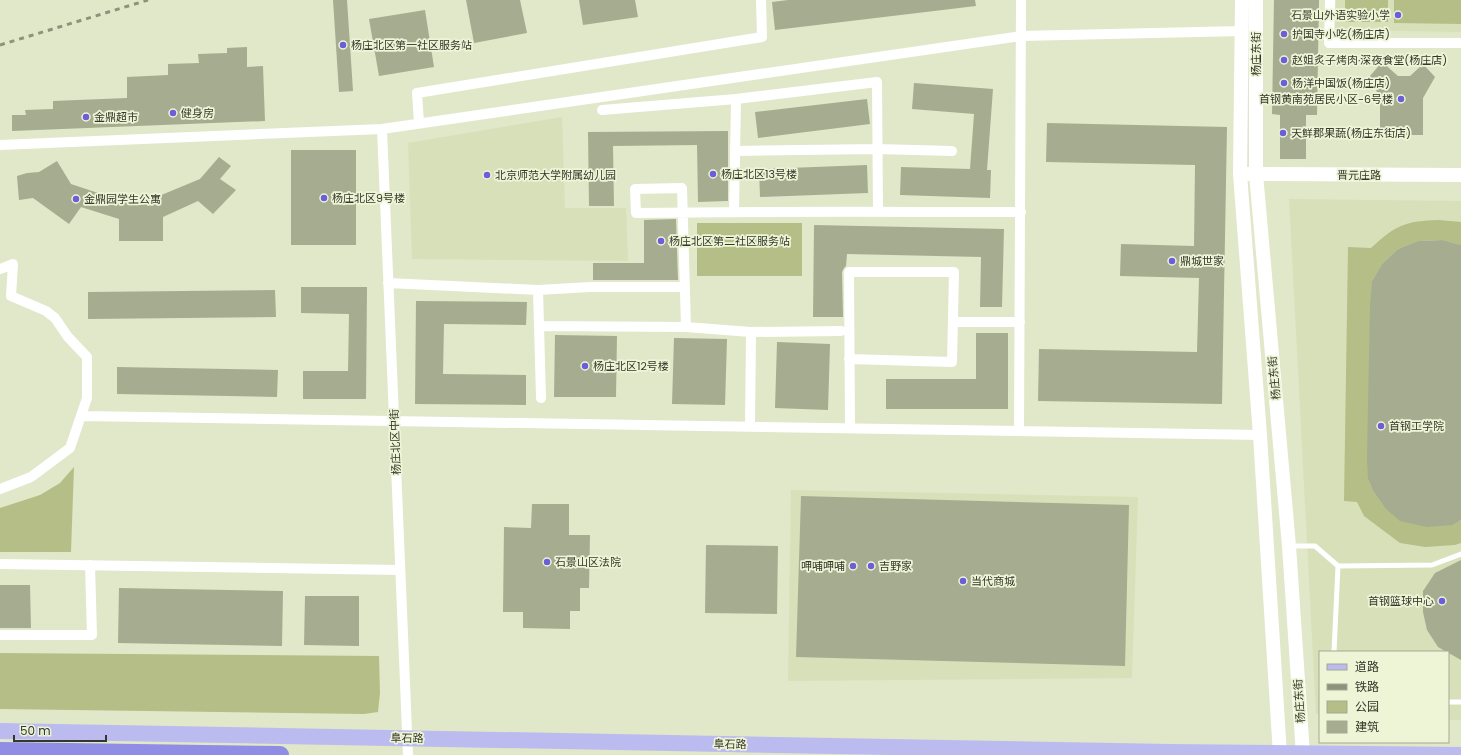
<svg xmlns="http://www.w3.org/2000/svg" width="1461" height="755" font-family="Poppins,'Noto Sans SC',sans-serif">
	<rect width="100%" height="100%" fill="#e1e7c9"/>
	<!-- built -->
	<path fill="#d8e0ba" d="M1336 0H1461V32L1335 30Z
		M562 117 565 208H626L628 261 412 259 408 143Z
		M1289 199 1461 201V720H1448V652H1320V714H1316Z
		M791 490 1138 497 1132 678 788 681Z"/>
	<!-- green -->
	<path fill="#b4be86" d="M1345 0H1388V22H1345Z
		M1394 0H1461V24L1394 23Z
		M1439 220 1461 222V245L1443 240 1418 241 1398 249 1382 264 1372 281 1368 479 1373 491 1385 508 1453 525 1461 520V543L1455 545 1425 547 1400 543 1364 516 1357 502 1344 501 1348 247 1371 248C1396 225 1405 221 1439 220Z
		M697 223H802V276H697Z
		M74 467 71 552H0V508L40 495 60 483Z
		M0 653 379 656 380 693 378 712 364 714 0 709Z"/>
	<!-- building -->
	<path fill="#a6ac8f" d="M333 0H347L353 91 339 92Z
		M466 0H520L527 33 474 43Z
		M579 0H635L638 17 583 25Z
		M788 0H975L976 6 775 30 772 2Z
		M1274 0H1319L1317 115H1306V159H1280V115L1272 114Z
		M425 10 434 67 379 76 369 19Z
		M247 47V67L263 66 265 121 12 131V115H26L25 110 53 109V101L127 98V77L168 75V64L199 63 198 54 227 53V48Z
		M1382 62 1398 76H1410L1423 64 1435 77 1423 98V135H1380V99L1370 76Z
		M914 83 993 89 987 170H991L990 198 900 195 901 167 970 169 974 114 912 109Z
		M867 99 870 124 758 138 755 112Z
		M1047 123 1227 127 1222 404 1038 401 1039 349 1197 352 1199 278 1120 276 1121 244 1194 246 1195 165 1046 162Z
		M728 131V201L698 202 697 145 613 146 614 206H589L588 132Z
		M291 150H356V245H291Z
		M219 157 231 166 220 179 236 190 213 214 198 201 163 217V241H119V219L81 207 69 224 33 198 19 200 17 176 27 173 39 172 57 161 71 184 131 204 142 203 200 179Z
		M867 165 868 193 760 197 759 169Z
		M676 219 678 280H593V263H644V220Z
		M814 225 1004 229 1002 307H980L981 257 847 254 846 266 844 268 842 272 843 317H813Z
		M1443 240 1461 245V520L1453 525 1427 527 1400 521 1385 508 1373 491 1368 479 1367 458 1370 304 1372 281 1382 264 1398 249 1418 241Z
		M301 287H367L366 399H303V371H348L349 314 301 313Z
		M275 290 276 317 88 319V292Z
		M416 301 527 302 526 325 444 324 443 374 526 375V405L415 404Z
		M976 333H1008V409H886V379H976Z
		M555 335 617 336 616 397H554Z
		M674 338 727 339 725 405 672 404Z
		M777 342 830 344 828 410 775 408Z
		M117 367 278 370 277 397 117 394Z
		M801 496 1129 505 1125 666 796 657Z
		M532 504H569V535H590L589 588H580V611H570V629L523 628V612H503L504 527 531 528Z
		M706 545 778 546 777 614 705 613Z
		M1461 560V660L1438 647 1427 630 1423 612V591L1435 573Z
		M0 585H30L31 628H0Z
		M119 588 283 591 282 646 118 643Z
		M305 596H359V646L304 645Z"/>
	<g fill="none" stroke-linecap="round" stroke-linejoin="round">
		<!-- lane -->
		<path stroke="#fff" stroke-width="5" d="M1289 546H1315L1338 566 1432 565 1461 554
			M1334 652 1338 566
			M1448 702H1461"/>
		<!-- street -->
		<path stroke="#fff" stroke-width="10" d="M1330 0 1329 43H1461
			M736 99 877 82 878 212
			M602 110 736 99 734 212
			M419 123 417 93 762 37 761 0
			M382 129 408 755
			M0 145 382 129 1021 36 1242 31
			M735 151 877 149 952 151
			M0 269 13 264 11 296 46 311 55 318 68 337 87 357V398L70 448 31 477 0 489
			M388 283 538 290 539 326
			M538 290 590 287H685
			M953 322H1020
			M751 332 841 331
			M849 359 952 362 954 272H849L850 428
			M541 398 539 326 686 327
			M82 416 1260 435
			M750 427 751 332 686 327 682 188 635 189 636 213C764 211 893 212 1021 212
			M1019 431 1021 0
			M0 564 400 570
			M0 635H92L90 565"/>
		<!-- secondary -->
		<path stroke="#fff" stroke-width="14" d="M1242 0 1240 174 1260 435 1280 755
			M1256 0V174L1289 546 1303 755
			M1248 174 1461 175"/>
		<!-- primary -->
		<path stroke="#bcbbef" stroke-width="16" d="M0 731 1170 752 1461 755"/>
		<!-- highway -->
		<path stroke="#8f8de4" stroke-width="18" d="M0 751 280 755"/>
		<!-- rail -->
		<path stroke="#8d927d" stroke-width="3" stroke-dasharray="5 5" stroke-linecap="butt" d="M0 45 148 0"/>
	</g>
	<!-- markers -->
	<g fill="#6a5fd8" stroke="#eef4d6" stroke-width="1.5">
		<circle cx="1398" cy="15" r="4"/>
		<circle cx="1284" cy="34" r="4"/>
		<circle cx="343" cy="45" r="4"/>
		<circle cx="1284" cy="60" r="4"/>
		<circle cx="1284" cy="83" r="4"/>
		<circle cx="1401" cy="99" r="4"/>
		<circle cx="173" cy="113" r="4"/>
		<circle cx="86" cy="117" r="4"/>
		<circle cx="1283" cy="133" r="4"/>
		<circle cx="713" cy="174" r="4"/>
		<circle cx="487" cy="175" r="4"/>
		<circle cx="324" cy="198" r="4"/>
		<circle cx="76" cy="199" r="4"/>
		<circle cx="661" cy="241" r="4"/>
		<circle cx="1172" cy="261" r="4"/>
		<circle cx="585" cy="366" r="4"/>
		<circle cx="1381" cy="426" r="4"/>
		<circle cx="547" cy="562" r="4"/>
		<circle cx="853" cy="566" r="4"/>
		<circle cx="871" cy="566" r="4"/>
		<circle cx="963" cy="581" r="4"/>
		<circle cx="1442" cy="601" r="4"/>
	</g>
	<g text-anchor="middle" stroke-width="3.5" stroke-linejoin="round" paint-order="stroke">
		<!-- poi labels -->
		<g font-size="11" fill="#34372b" stroke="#eef4d6" text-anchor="start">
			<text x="1390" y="19" text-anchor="end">石景山外语实验小学</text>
			<text x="1292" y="38">护国寺小吃(杨庄店)</text>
			<text x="351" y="49">杨庄北区第一社区服务站</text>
			<text x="1292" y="64">赵姐炙子烤肉·深夜食堂(杨庄店)</text>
			<text x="1292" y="87">杨洋中国饭(杨庄店)</text>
			<text x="1393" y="103" text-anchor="end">首钢黄南苑居民小区-6号楼</text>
			<text x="181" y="117">健身房</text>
			<text x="94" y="121">金鼎超市</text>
			<text x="1291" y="137">天鲜郡果蔬(杨庄东街店)</text>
			<text x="721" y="178">杨庄北区13号楼</text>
			<text x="495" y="179">北京师范大学附属幼儿园</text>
			<text x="332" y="202">杨庄北区9号楼</text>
			<text x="84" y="203">金鼎园学生公寓</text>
			<text x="669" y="245">杨庄北区第二社区服务站</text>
			<text x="1180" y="265">鼎城世家</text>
			<text x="593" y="370">杨庄北区12号楼</text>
			<text x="1389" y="430">首钢工学院</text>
			<text x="555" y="566">石景山区法院</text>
			<text x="845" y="570" text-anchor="end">呷哺呷哺</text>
			<text x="879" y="570">吉野家</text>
			<text x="971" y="585">当代商城</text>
			<text x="1434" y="605" text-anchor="end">首钢篮球中心</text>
		</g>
		<!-- street labels -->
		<g font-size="11" fill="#34372b" stroke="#eef4d6">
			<text transform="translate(1256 54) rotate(-90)" y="4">杨庄东街</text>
			<text x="1359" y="179">晋元庄路</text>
			<text transform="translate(1274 378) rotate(-95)" y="4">杨庄东街</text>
			<text transform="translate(395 442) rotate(-92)" y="4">杨庄北区中街</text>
			<text transform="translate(1299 701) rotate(-94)" y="4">杨庄东街</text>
			<text transform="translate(407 738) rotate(1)" y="4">阜石路</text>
			<text transform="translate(730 744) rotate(1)" y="4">阜石路</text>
		</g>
	</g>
	<!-- legend -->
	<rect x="1319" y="651" width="130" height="92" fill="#eef4d6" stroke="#a4a892"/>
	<rect x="1327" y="664" width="20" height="6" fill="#bcbbef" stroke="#a4a892"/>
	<text x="1355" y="671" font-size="12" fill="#34372b">道路</text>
	<rect x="1327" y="684" width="20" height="6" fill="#8d927d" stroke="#a4a892"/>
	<text x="1355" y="691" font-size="12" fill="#34372b">铁路</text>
	<rect x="1327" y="701" width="20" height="12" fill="#b4be86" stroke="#a4a892"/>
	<text x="1355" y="711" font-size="12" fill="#34372b">公园</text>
	<rect x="1327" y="721" width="20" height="12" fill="#a6ac8f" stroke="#a4a892"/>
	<text x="1355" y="731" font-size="12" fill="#34372b">建筑</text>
	<!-- scale -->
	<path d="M14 735v6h92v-6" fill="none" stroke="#34372b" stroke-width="2"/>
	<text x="20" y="735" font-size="12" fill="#34372b" stroke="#eef4d6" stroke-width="3" paint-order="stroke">50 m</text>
</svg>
